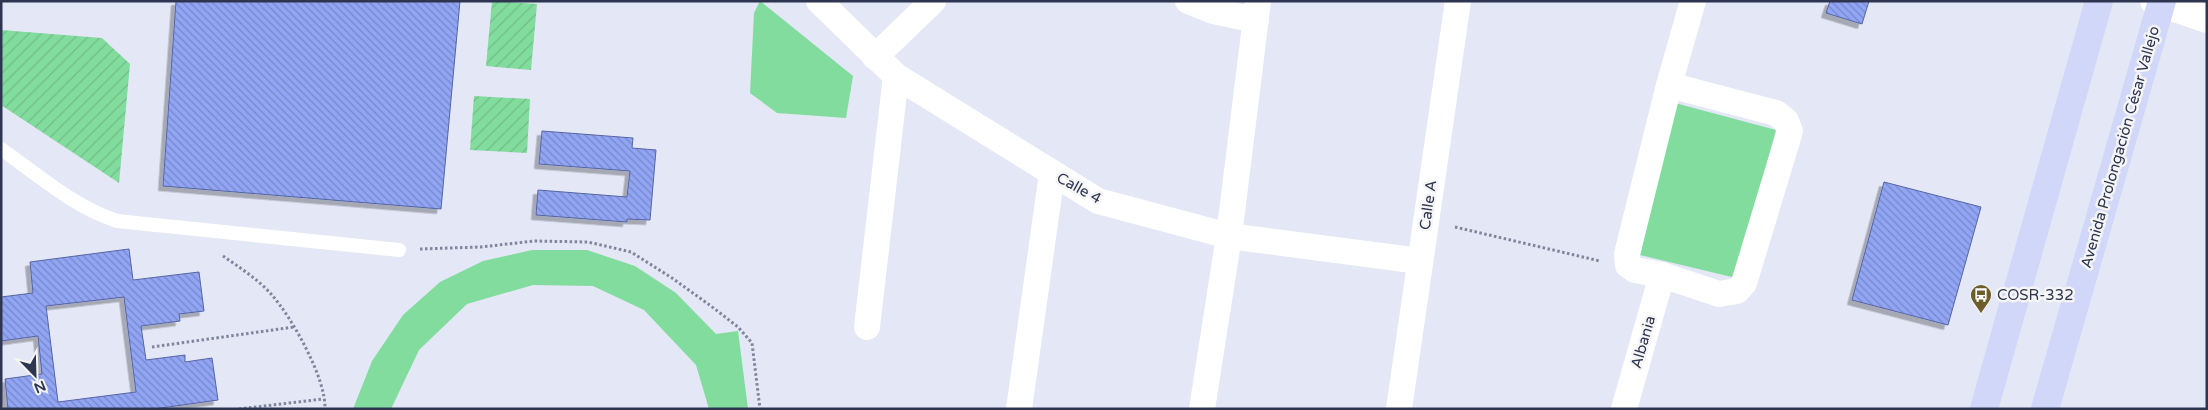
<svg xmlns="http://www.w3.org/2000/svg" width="2208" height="410" font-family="'Varela Round',sans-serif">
	<defs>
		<pattern id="garden-furrows" width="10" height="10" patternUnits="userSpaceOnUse" patternTransform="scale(1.25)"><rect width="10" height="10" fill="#82dc9d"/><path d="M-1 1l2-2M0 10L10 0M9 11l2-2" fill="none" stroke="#71bd89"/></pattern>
		<pattern id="building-back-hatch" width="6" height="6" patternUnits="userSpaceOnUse" patternTransform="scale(1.25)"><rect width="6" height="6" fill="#91a5f4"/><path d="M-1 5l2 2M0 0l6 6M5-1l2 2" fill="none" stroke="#7787c8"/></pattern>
		<filter id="shadow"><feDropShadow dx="-4.5" dy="4.5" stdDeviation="0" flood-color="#0004"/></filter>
	</defs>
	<rect width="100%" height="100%" fill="#e3e7f6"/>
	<!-- park -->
	<path fill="#82dc9d" d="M760 1 853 76 846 118 777 113 750 93 754 13Z
		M1675 103 1776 130 1736 278 1640 255Z
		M532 250H587L635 266 676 293 716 334 738 331 748 409H709L696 365 644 310 593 286 533 285 467 304 419 350 391 409H353L372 361 403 315 440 282 483 261Z"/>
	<!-- garden -->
	<path fill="url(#garden-furrows)" d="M492 1 537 4 531 70 486 66Z
		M1 30 102 38 130 64 119 183 1 105Z
		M474 96 530 99 527 153 470 150Z"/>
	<!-- building -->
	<path fill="url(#building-back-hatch)" stroke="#5564a4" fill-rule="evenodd" filter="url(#shadow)" d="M176 1H460L441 209 163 186Z
		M1830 1H1869L1862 24 1826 13Z
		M542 131 633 138 632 148 656 150 650 220 627 219V222L536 215 538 190 627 197 630 171 539 164Z
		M1884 182 1981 207 1948 325 1852 300Z
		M129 249 133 280 199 272 204 311 179 314 180 321 141 326 146 360 185 355V362L212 358 218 400 154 409H8L5 379 42 374 38 336 1 341V297L33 293 30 262ZM124 297 136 392 58 402 46 306Z"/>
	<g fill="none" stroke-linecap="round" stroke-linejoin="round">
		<!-- path -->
		<path stroke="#7f859c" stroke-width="3" stroke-dasharray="2.5 2.5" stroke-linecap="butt" d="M1455 227 1600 261
			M420 249 481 247 534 241 588 242 631 252 672 278 711 306 738 327 752 343 760 409
			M223 256C239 267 259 280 272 295 292 318 326 378 325 409
			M152 347 294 327
			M239 409 323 399"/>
		<!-- service -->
		<path stroke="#fff" stroke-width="14" d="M1 149C38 175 74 207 117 221L399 250"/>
		<!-- minor -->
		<path stroke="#fff" stroke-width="26" d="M819 1 896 76 1098 201 1229 236 1420 261
			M1188 1 1213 11 1256 20
			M875 57 933 1
			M1669 85 1776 113 1786 121 1790 131 1744 283 1737 291 1719 294 1662 275 1635 270 1628 265 1627 254 1669 85 1693 1
			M867 327 896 76
			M1019 409 1052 173
			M1202 409 1229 236 1258 1
			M1399 409 1458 1
			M1624 409 1662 275"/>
		<!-- tertiary -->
		<path stroke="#fff" stroke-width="28" d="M2154 1 2207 19"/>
		<!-- secondary -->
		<path stroke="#d1d7f9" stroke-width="28" d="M1984 409 2099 1
			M2045 409 2162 1"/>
	</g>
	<!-- icons -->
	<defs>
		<g id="bus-pin" transform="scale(1.125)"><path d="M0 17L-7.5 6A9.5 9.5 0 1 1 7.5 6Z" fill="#6d5d2a" stroke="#f5f5f5"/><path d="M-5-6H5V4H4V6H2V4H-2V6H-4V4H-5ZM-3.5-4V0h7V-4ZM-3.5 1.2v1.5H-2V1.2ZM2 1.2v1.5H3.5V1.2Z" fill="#fff"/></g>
	</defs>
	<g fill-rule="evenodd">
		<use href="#bus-pin" x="1981" y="295"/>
	</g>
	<g text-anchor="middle" stroke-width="5" stroke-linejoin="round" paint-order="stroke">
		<!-- street labels -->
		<g font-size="15" fill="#2d3551" stroke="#f5f5f5">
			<text transform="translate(2120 147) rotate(-74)" y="5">Avenida Prolongación César Vallejo</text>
			<text transform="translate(1079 188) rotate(29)" y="5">Calle 4</text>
			<text transform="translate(1428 205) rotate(-82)" y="5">Calle A</text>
			<text transform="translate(1643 342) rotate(-74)" y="5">Albania</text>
		</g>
		<!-- poi labels -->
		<g font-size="15" fill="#2d3551" stroke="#f5f5f5" text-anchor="start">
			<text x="1997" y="300">COSR-332</text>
		</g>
	</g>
	<!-- border -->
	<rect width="2208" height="410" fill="none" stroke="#2d3551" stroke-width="5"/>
	<!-- north arrow -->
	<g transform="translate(35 375) rotate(157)" stroke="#f5f5f5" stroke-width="4" paint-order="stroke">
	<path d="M0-4L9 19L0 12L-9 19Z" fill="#2d3551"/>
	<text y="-8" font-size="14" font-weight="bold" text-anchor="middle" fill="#2d3551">N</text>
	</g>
</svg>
